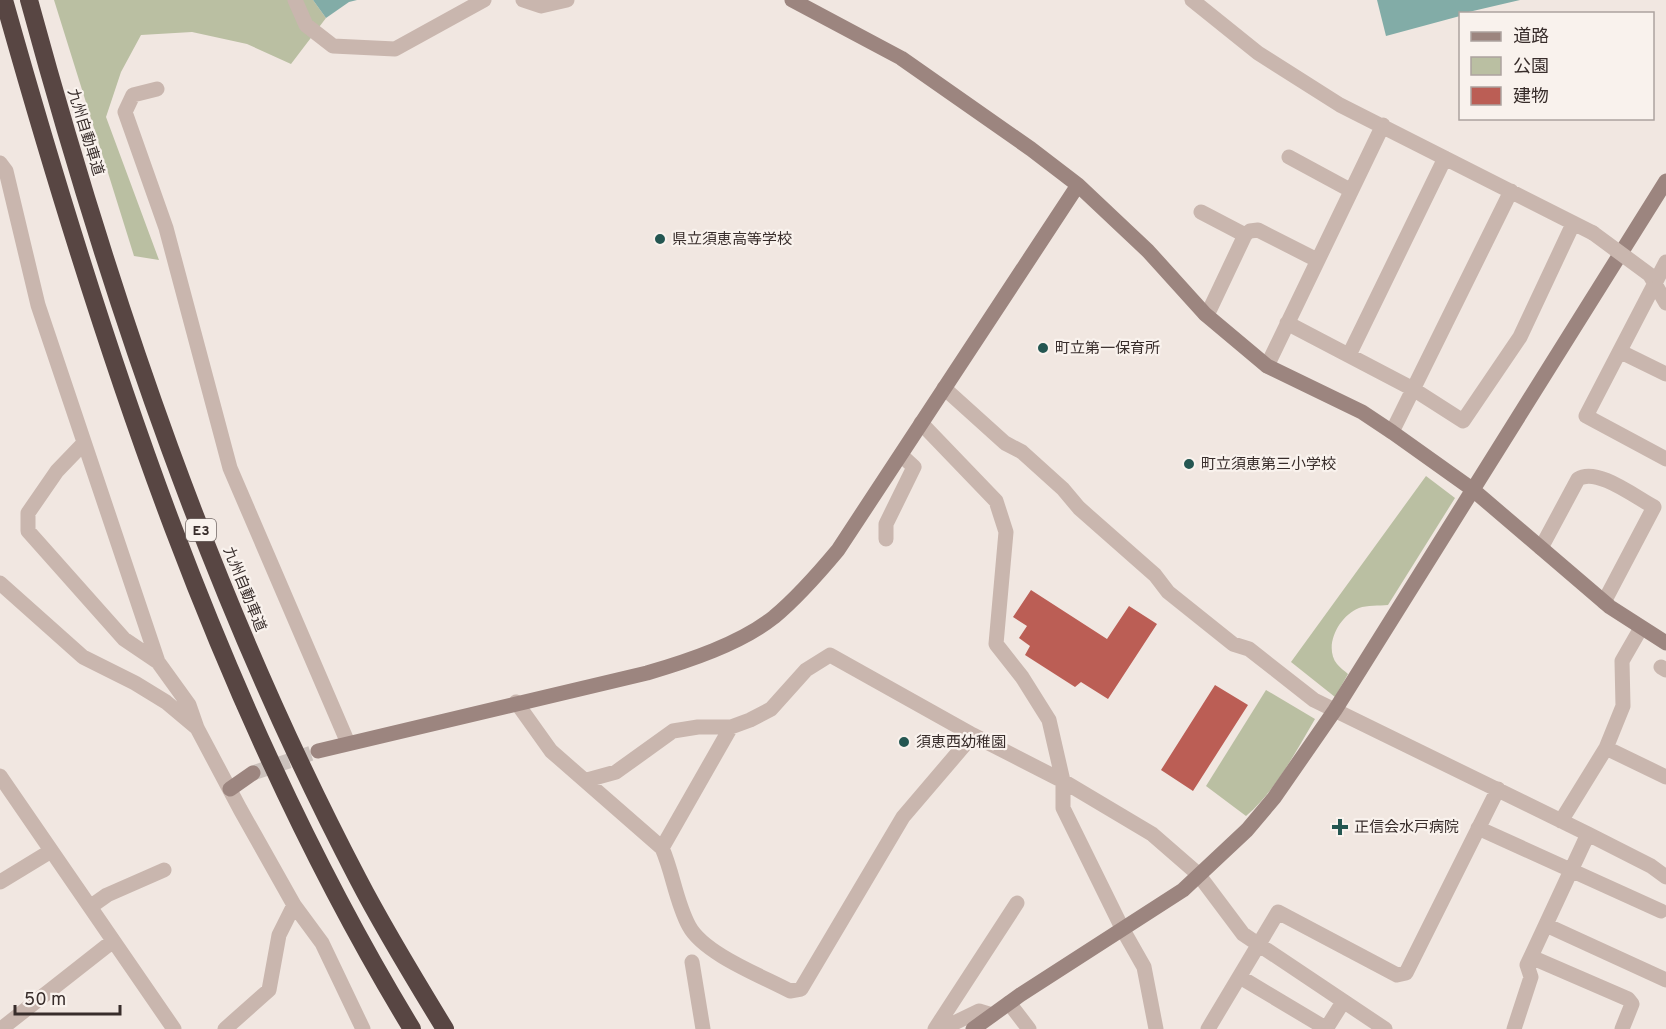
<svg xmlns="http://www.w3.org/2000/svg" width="1666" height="1029" font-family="Overpass,'Noto Sans JP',sans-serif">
	<rect width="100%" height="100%" fill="#f1e7e1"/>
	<!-- green -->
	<path fill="#babfa2" d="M54 0H313L326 18 291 64 247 44 192 32 141 35 121 72 106 117 159 260 134 256Z
		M1426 476 1455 498 1388 605C1379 606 1367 605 1359 608 1339 616 1323 646 1337 664 1340 668 1345 671 1348 674L1335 697 1291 662Z
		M1266 690 1315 719C1295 753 1276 790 1246 816L1206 786Z"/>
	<!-- water -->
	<path fill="#82aca7" d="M313 0H357L349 2 326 18Z
		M1377 0H1520L1460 14V16L1386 36Z"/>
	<!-- building -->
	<path fill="#bb5e55" d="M1031 590 1107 639 1129 606 1157 624 1108 699 1081 682 1075 687 1025 655 1030 646 1019 638 1027 626 1013 617Z
		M1215 685 1248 705 1193 791 1161 770Z"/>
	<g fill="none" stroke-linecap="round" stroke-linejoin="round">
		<!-- secondary-tunnel -->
		<path stroke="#ccc2bd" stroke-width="15" stroke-dasharray="15 8" stroke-linecap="butt" d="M253 773 318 751"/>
		<!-- street -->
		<path stroke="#c9b6ae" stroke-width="15" d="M295 0 306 25 333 46 395 49 484 0
			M523 0 541 6 567 0
			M1192 0 1258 53 1340 105 1593 233
			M157 89 133 95 125 112 166 228 230 468 348 743
			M1289 157 1350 190
			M0 163 6 171 38 305 158 662 189 705 197 728 240 809 294 905 322 943 363 1029
			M1201 212 1245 235
			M1666 262 1586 416 1666 459
			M1651 277 1666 303
			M1205 314 1210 309 1245 235 1250 231 1258 230 1317 260
			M1287 323 1413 389 1463 421 1520 337 1573 224
			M1621 352 1666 374
			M1349 355 1445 158
			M1267 366 1383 125
			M944 388 1005 443 1022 452 1063 489 1079 508 1155 575 1168 592 1233 644 1249 649 1314 700 1588 834 1651 866 1666 877
			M921 423 996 501 1006 532 996 644 1022 677 1049 720 1063 781V808L1123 930 1144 967 1156 1029
			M1392 432 1511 191
			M83 444 57 471 28 513V531L124 639 158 662
			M886 539V524L914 467 901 455
			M1541 548 1578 479C1597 467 1635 497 1654 507L1604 602
			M0 583 83 657 135 683 166 702 197 728
			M1661 667 1666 670
			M516 702 551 751 662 848C673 873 676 902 689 926 704 954 762 976 790 991L801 989 903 817 973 735
			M1606 748 1666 777
			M0 776 174 1029
			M587 780 616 772 673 731 698 727H731L750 720 771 709 806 670 830 655 973 735 1063 781 1152 834 1198 874 1243 934 1385 1029
			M1561 821 1606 748 1623 706 1622 661 1641 628
			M1478 828 1661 911
			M662 848 731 727
			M0 882 51 851
			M90 907 107 895 164 870
			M1546 925 1666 980
			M1531 957 1628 999 1632 1004 1622 1029
			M692 962 703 1029
			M1240 977 1327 1029
			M1009 1003 1029 1029
			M1 1029 113 941
			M225 1029 269 990 279 935 294 905
			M935 1029 1017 903
			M936 1029 948 1026 979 1011 992 1015
			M1208 1029 1278 912 1397 975 1406 973 1498 789
			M1326 1029 1343 1002
			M1514 1029 1531 977 1527 965 1588 834"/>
		<!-- secondary -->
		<path stroke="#9c857f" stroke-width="15" d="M792 0 901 58 1031 149 1078 185 1148 251 1205 314 1267 366 1362 412 1392 432 1472 489 1610 607 1666 643
			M318 751 647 673C688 661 740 644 774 617 798 597 818 574 838 550L1078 185
			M230 789 253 773
			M973 1029 1020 995 1183 890 1247 830 1274 798 1335 710 1666 181"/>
		<!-- highway -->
		<path stroke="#584643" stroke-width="18" d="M4 0C103 352 221 715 412 1029
			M29 0C111 301 213 602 358 879 385 931 415 980 445 1029"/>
		<!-- street-bridge -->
		<path stroke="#c9b6ae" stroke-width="15" d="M1593 233 1650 275"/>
	</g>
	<!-- markers -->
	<g fill="#245651" stroke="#f9f2ed" stroke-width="2">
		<circle cx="660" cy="239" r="6"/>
		<circle cx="1043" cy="348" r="6"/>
		<circle cx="1189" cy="464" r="6"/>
		<circle cx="904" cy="742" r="6"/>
		<path d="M1337 818h6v6h6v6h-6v6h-6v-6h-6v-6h6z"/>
	</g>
	<g text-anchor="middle" stroke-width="4.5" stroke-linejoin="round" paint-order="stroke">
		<!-- shield labels -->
		<rect fill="#f9f2ed" stroke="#726865" stroke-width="1.5" x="186" y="519" width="30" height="22" rx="4.5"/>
		<g font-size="14" font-weight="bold" fill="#382d2b">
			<text x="201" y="535">E3</text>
		</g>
		<!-- street labels -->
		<g font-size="15" fill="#382d2b" stroke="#f9f2ed">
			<text transform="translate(86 132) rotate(73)" y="5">九州自動車道</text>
			<text transform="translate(245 589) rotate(68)" y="5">九州自動車道</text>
		</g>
		<!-- poi labels -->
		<g font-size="15" fill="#382d2b" stroke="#f9f2ed" text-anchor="start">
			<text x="672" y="244">県立須恵高等学校</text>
			<text x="1055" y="353">町立第一保育所</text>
			<text x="1201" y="469">町立須恵第三小学校</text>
			<text x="916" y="747">須恵西幼稚園</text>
			<text x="1354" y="832">正信会水戸病院</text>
		</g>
	</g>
	<!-- legend -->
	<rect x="1459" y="12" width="195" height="108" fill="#f9f2ed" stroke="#aca39f" stroke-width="1.5"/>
	<rect x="1471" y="32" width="30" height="9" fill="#9c857f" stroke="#aca39f" stroke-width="1.5"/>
	<text x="1513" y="42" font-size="18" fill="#382d2b">道路</text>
	<rect x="1471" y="57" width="30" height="18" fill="#babfa2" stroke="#aca39f" stroke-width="1.5"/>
	<text x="1513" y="72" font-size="18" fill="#382d2b">公園</text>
	<rect x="1471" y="87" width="30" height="18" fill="#bb5e55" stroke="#aca39f" stroke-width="1.5"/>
	<text x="1513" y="102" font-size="18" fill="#382d2b">建物</text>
	<!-- scale -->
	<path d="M15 1005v9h105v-9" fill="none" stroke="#382d2b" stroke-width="3"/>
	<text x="24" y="1005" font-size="18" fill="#382d2b" stroke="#f9f2ed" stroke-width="4.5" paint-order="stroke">50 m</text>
</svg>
